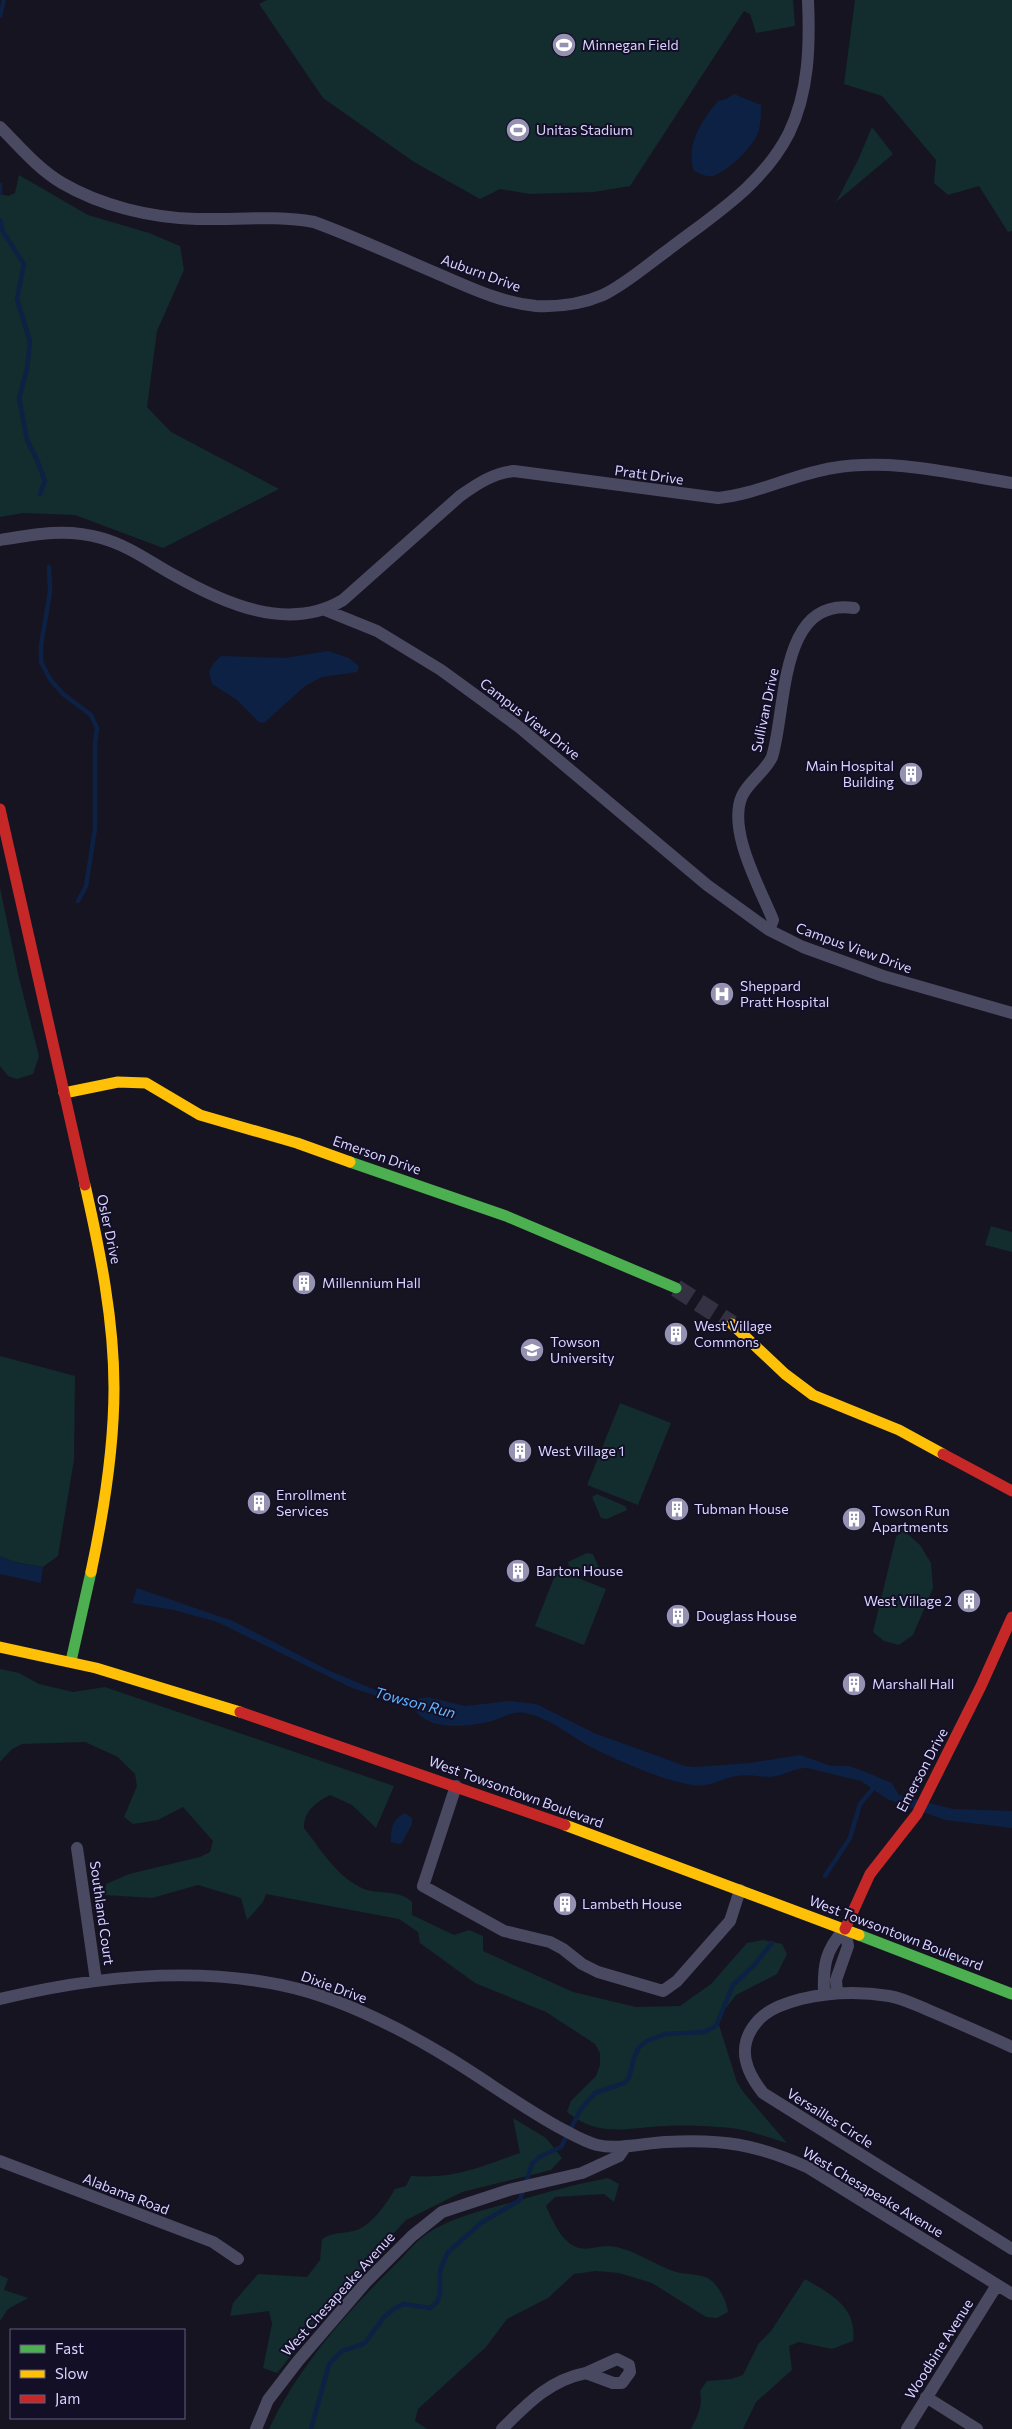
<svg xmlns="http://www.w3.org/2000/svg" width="1012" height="2429" font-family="Commissioner,sans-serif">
	<rect width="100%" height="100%" fill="#161421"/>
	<!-- green -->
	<path fill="#132c2d" d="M267 0H793L795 26 756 33 750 14 744 11 630 186 594 192 530 194 500 189 480 199 414 162 323 98 259 4Z
		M855 0H1012V231L1008 232 979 186 948 195 934 183 936 160 882 96 844 84Z
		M872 127 893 154 836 202 858 160Z
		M19 175 88 215 149 233 180 246 184 270 157 331 147 407 171 432 279 489 163 548 75 515 23 513 0 517V194L9 196 15 193Z
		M0 888 19 978 39 1056 33 1074 17 1079 8 1076 0 1066Z
		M991 1226 1012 1232V1252L985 1245Z
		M0 1356 75 1376 74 1460 58 1556 43 1567 14 1562 0 1556Z
		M620 1403 671 1423 638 1505 587 1485Z
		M597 1494 625 1506 627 1510 607 1519 601 1518 592 1497Z
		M903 1530 920 1545 931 1563 933 1588 913 1635 899 1645 884 1641 873 1632 896 1537Z
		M587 1553 593 1554 602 1575 599 1577 569 1566 568 1562Z
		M557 1570 606 1589 584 1645 535 1626Z
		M0 1669 19 1673 39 1684 73 1692 105 1687 394 1786 376 1828 352 1805 330 1795C315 1803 304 1811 304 1828 321 1850 338 1878 364 1889 380 1895 399 1889 412 1902V1915L454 1935 469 1930 483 1936V1951L573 1992 636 2007 680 2006 711 1984 747 1943 763 1940 782 1944 787 1954 777 1974 736 1995 721 2014 719 2025 737 2082 744 2093 787 2143C769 2138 749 2130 731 2128 710 2126 687 2125 666 2126 629 2127 600 2139 567 2112L571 2101 596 2076 600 2065V2053L595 2044 546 2012 475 1983 420 1943 418 1932 399 1919 266 1894 263 1902 247 1920 241 1898 198 1885 152 1898 105 1895 106 1884 129 1874 200 1857 210 1852 213 1841 183 1807 158 1820 133 1824 124 1817 137 1786 135 1774 118 1757 85 1742 22 1744 12 1749 0 1762Z
		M513 2118 546 2138 562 2158 551 2170 462 2192 406 2220 366 2263 277 2373 263 2368 272 2324 269 2311 230 2316 233 2303 258 2274 307 2277 320 2260 322 2239C333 2232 341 2234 353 2231 370 2228 387 2203 395 2189L406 2186 411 2176C456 2179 479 2167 520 2153Z
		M608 2178 619 2184 614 2202 604 2194 555 2197 546 2206C552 2219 560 2239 574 2246 585 2252 596 2246 608 2246 631 2247 654 2265 676 2272 687 2275 704 2273 713 2282 721 2290 726 2300 728 2312L717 2318 706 2317 652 2283 619 2273 596 2271 574 2274 548 2298 507 2319 486 2347 418 2409 415 2421 427 2429H269C299 2366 346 2313 395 2265 405 2255 416 2241 428 2233 453 2217 484 2210 513 2202 544 2193 576 2184 608 2178Z
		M0 2275 8 2279 4 2290 28 2298 8 2309 0 2321Z
		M805 2279C829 2293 858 2307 853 2341L832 2349 799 2342 789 2346 792 2370 756 2402 743 2429H691C698 2415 703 2406 700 2391L707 2381 731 2379 743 2375 759 2343 771 2331Z"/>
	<!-- water -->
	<path fill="#0d2144" d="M734 94 761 105C761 115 761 124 758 133 752 148 729 170 713 176 707 178 700 173 694 171 685 146 702 120 718 101L726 99Z
		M328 651 349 658 359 666 357 672 322 677 305 686 264 723 259 722 237 700 212 684 209 672 213 664 221 656 284 658Z
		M0 1556 14 1562 43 1567 41 1583 0 1574Z
		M137 1588 233 1621 330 1671 385 1694 414 1700 427 1697 465 1706 510 1701 536 1704 594 1733 685 1766 695 1767 749 1763 800 1755 831 1766H849L863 1771 892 1783 899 1795 953 1809 1012 1811V1828L945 1820 887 1799 861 1781 807 1768C794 1768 783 1776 770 1777 759 1777 747 1774 736 1776 721 1779 708 1788 692 1785 662 1780 616 1760 589 1746 569 1735 548 1717 525 1713 512 1711 504 1717 492 1721 474 1726 437 1730 422 1717 417 1714 416 1710 411 1707L352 1688 217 1622 174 1610 132 1603Z
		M405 1813 412 1818V1824L402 1843 398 1844 391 1842C391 1829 392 1819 405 1813Z"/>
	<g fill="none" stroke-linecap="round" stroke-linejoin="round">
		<!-- stream -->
		<path stroke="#0d2144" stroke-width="4.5" d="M0 16 4 0
			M0 185V193
			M0 220 3 232 24 264 17 299 30 342 27 369 19 398 27 440 37 460 45 481 40 494
			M49 567 50 592 41 645V662L50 679 63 694 91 715 97 728 95 743V829L86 886 78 901
			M825 1876 850 1838 860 1804 876 1785
			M311 2429 329 2364 342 2351 365 2343 384 2317 395 2308 404 2304 430 2308 437 2302 440 2294V2270L448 2252 481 2223 520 2200 532 2164 539 2157 561 2147 581 2109 595 2093 624 2083 629 2078 634 2058 639 2047 647 2041 665 2034 704 2032 716 2026 733 1985 755 1964 772 1943"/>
		<!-- secondary-tunnel -->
		<path stroke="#333142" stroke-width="18" stroke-dasharray="18 9" stroke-linecap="butt" d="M676 1288 732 1324"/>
		<!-- street -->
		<path stroke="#4a4962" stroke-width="12" d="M0 127C19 146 38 169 62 183 101 206 152 218 197 219 236 220 276 215 314 222 358 238 400 258 443 276 473 289 503 303 536 306 558 307 582 304 603 295 626 284 647 265 668 250 712 216 763 185 789 133 809 92 810 45 808 0
			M0 540C35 534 67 528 101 538 127 545 149 561 172 574 223 603 288 633 343 600L460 496C477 484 493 473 514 471L718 498C758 494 794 474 833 468 893 458 953 474 1012 483
			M325 610 377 631 441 670 519 727 707 885 769 930 803 947 883 976 1012 1013
			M769 930 773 920C760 888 727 830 742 796 749 781 765 772 772 757 787 709 778 597 854 608
			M456 1786 423 1886 504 1931 550 1942 563 1949 582 1964 598 1972 663 1991 677 1981 730 1921 740 1890
			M77 1848 96 1981
			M837 1993 836 1980 848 1946 845 1929
			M824 1994C823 1966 825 1950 845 1929
			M0 1999C91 1977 188 1966 281 1985 340 1997 398 2027 449 2058 487 2081 523 2108 562 2129 573 2135 585 2142 597 2145 619 2150 644 2143 666 2142 722 2139 756 2144 807 2167L1012 2294
			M1012 2047C984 2034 956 2022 928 2010 916 2005 902 1998 889 1996 859 1991 830 1992 801 1999 783 2004 764 2010 753 2027 737 2050 747 2073 763 2093L1012 2249
			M0 2161 213 2242 238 2259
			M617 2359 629 2365 630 2372 622 2383H613L586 2373Z
			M926 2397 977 2429
			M256 2429 268 2400 298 2361 366 2282 412 2236 442 2212 509 2190 582 2173 619 2156 626 2146
			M502 2429C528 2403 550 2380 586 2373
			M907 2429 997 2285"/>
		<!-- fast -->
		<path stroke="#4caf50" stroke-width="11" d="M350 1162 506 1216 676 1288
			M71 1661 91 1572
			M859 1935 1012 1994"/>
		<!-- slow -->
		<path stroke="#ffc107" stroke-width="11" d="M64 1093 118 1082 146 1083 200 1115 297 1143 350 1162
			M85 1185C100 1251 114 1320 114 1388 114 1450 104 1511 91 1572
			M732 1324 785 1374 813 1395 899 1430 943 1454
			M0 1647 96 1668 240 1712
			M565 1825 859 1935"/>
		<!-- jam -->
		<path stroke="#c62828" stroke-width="11" d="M0 809 85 1185
			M943 1454 1012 1491
			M240 1712 565 1825
			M845 1929 870 1874 917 1814 981 1686 1012 1617"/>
	</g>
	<!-- icons -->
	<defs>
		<g id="stadium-disc" transform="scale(1.25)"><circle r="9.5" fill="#9591b1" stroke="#130f26"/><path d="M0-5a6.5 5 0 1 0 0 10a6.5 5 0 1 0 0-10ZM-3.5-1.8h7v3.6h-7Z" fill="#fff"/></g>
		<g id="building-disc" transform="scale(1.25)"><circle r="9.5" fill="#9591b1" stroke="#130f26"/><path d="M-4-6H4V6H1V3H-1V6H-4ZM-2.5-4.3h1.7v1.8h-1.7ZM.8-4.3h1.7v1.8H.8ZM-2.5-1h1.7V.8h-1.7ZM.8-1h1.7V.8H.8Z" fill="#fff"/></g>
		<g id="hospital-disc" transform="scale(1.25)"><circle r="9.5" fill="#9591b1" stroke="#130f26"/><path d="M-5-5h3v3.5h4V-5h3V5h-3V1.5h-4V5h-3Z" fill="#fff"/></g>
		<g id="university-disc" transform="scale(1.25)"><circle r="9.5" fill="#9591b1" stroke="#130f26"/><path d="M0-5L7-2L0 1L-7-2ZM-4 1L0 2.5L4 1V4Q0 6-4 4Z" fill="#fff"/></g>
	</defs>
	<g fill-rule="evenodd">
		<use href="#stadium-disc" x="564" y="45"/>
		<use href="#stadium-disc" x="518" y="130"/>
		<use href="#building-disc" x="911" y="774"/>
		<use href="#hospital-disc" x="722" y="994"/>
		<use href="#building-disc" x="304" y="1283"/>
		<use href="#building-disc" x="676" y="1334"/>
		<use href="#university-disc" x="532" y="1350"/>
		<use href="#building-disc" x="520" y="1451"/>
		<use href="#building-disc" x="259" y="1503"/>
		<use href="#building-disc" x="677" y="1509"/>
		<use href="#building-disc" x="854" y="1519"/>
		<use href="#building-disc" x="518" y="1571"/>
		<use href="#building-disc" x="969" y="1601"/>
		<use href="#building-disc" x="678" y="1616"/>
		<use href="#building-disc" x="854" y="1684"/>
		<use href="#building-disc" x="565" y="1904"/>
	</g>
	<g text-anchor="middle" stroke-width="4" stroke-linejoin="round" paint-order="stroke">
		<!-- poi labels -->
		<g font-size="14" fill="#d9d4ff" stroke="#130f26" text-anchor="start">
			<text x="582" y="50">Minnegan Field</text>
			<text x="536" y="135">Unitas Stadium</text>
			<text x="894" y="771" text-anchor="end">Main Hospital<tspan x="894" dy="16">Building</tspan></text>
			<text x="740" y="991">Sheppard<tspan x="740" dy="16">Pratt Hospital</tspan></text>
			<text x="322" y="1288">Millennium Hall</text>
			<text x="694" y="1331">West Village<tspan x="694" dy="16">Commons</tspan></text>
			<text x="550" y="1347">Towson<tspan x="550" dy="16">University</tspan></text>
			<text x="538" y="1456">West Village 1</text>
			<text x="276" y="1500">Enrollment<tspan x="276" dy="16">Services</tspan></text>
			<text x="694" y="1514">Tubman House</text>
			<text x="872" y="1516">Towson Run<tspan x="872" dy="16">Apartments</tspan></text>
			<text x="536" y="1576">Barton House</text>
			<text x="952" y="1606" text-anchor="end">West Village 2</text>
			<text x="696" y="1621">Douglass House</text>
			<text x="872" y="1689">Marshall Hall</text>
			<text x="582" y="1909">Lambeth House</text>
		</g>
		<!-- street labels -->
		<g font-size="14" fill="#d9d4ff" stroke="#130f26">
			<text transform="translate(481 273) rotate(20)" y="5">Auburn Drive</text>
			<text transform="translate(649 475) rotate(8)" y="5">Pratt Drive</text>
			<text transform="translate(765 710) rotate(-78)" y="5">Sullivan Drive</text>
			<text transform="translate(530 719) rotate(38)" y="5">Campus View Drive</text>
			<text transform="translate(854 948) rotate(20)" y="5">Campus View Drive</text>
			<text transform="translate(377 1155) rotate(19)" y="5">Emerson Drive</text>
			<text transform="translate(109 1229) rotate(78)" y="5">Osler Drive</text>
			<text transform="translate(922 1770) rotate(-62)" y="5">Emerson Drive</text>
			<text transform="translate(516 1792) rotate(20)" y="5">West Towsontown Boulevard</text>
			<text transform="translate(102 1913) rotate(82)" y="5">Southland Court</text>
			<text transform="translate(896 1933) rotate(21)" y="5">West Towsontown Boulevard</text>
			<text transform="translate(334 1987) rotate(20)" y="5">Dixie Drive</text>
			<text transform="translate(830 2118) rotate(32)" y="5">Versailles Circle</text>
			<text transform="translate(873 2192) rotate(31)" y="5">West Chesapeake Avenue</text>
			<text transform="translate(126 2194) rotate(21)" y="5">Alabama Road</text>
			<text transform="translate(338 2294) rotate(-48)" y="5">West Chesapeake Avenue</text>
			<text transform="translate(939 2349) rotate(-58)" y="5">Woodbine Avenue</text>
		</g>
		<!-- water labels -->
		<g font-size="15" font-style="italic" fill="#62b6ff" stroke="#130f26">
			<text transform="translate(415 1703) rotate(15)" y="5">Towson Run</text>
		</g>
	</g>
	<!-- legend -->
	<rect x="10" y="2329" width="175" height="90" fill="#130f26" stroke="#625e7d"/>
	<rect x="20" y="2345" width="25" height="8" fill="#4caf50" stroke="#625e7d"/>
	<text x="55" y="2354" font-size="15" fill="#d9d4ff">Fast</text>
	<rect x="20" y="2370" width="25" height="8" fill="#ffc107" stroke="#625e7d"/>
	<text x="55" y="2379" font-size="15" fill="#d9d4ff">Slow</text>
	<rect x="20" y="2395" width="25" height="8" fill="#c62828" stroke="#625e7d"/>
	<text x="55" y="2404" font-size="15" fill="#d9d4ff">Jam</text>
</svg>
